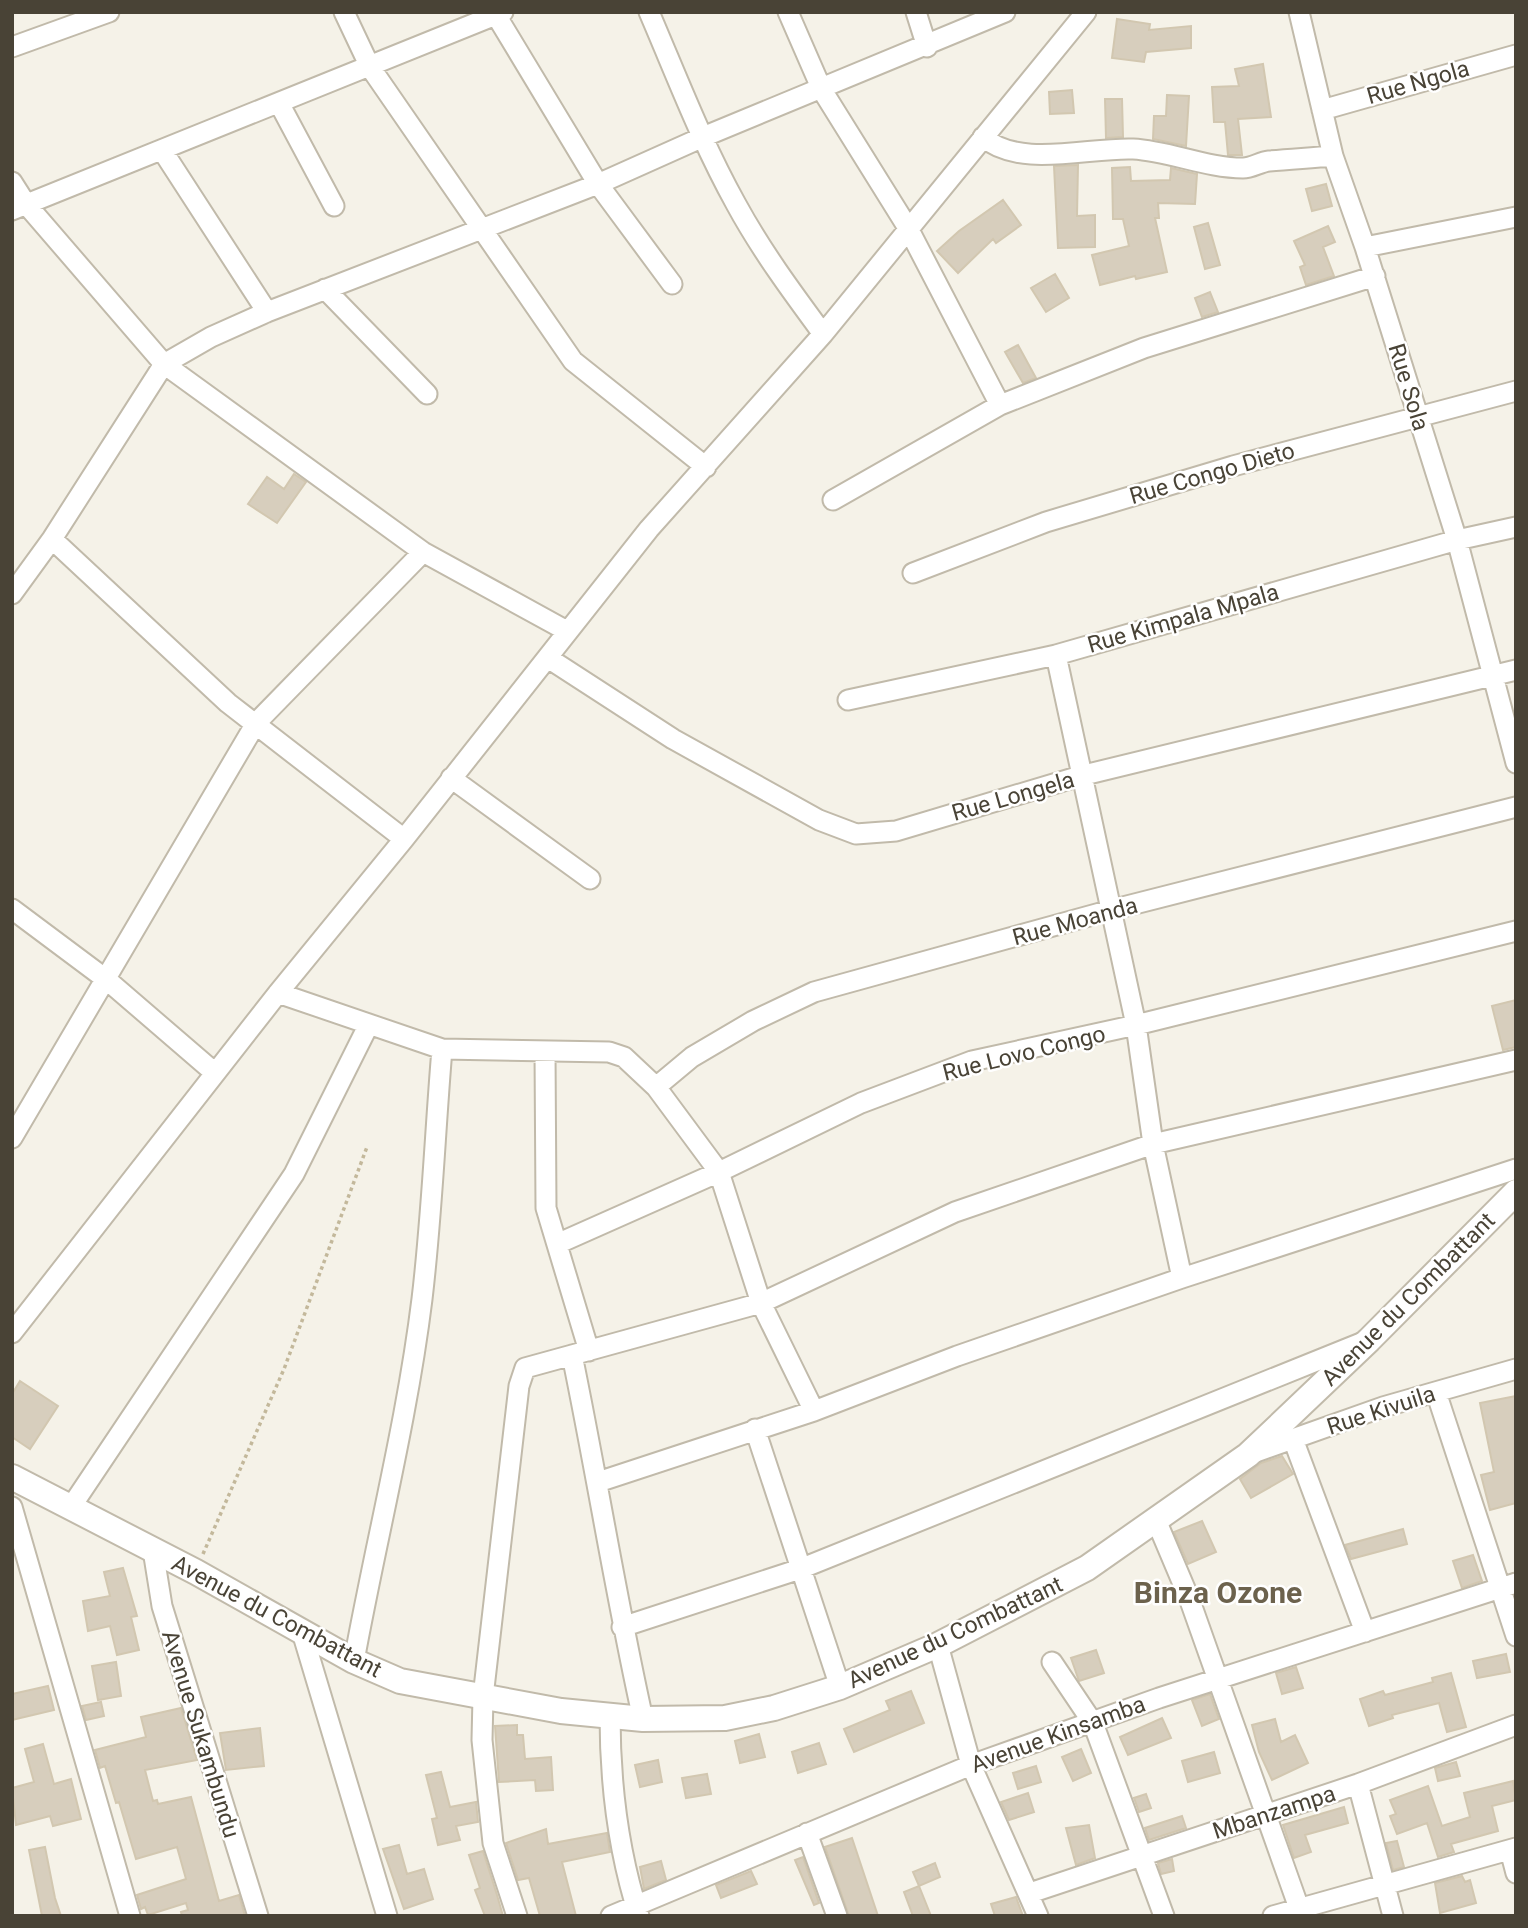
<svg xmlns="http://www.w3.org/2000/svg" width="1528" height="1928" font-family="Roboto,sans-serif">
	<rect width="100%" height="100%" fill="#f5f2e8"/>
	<!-- building -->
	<path fill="#d7cebd" stroke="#d2c7b0" stroke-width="2" d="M1117 19 1150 24 1149 30 1191 26V48L1146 52 1144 62 1112 58Z
		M1263 64 1271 117 1238 119 1242 155H1228L1225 122H1214L1212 87 1239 86 1235 69Z
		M1072 90 1074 113 1050 114 1049 92Z
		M1167 95 1189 96 1186 146 1153 139 1154 116H1166Z
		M1105 99H1122L1123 137 1106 138Z
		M1078 165 1077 216 1095 215V247L1058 248 1054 166Z
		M1130 167 1131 181 1170 180 1171 168 1197 174 1195 204 1158 203 1159 218H1155L1167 272 1136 279 1135 276 1100 285 1092 255 1129 246 1123 219H1113L1112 168Z
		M1326 184 1332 206 1312 211 1306 189Z
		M1003 200 1021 225 996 243 993 239 958 273 937 251 959 231Z
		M1208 223 1220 265 1205 269 1194 227Z
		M1328 226 1335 242 1323 247 1334 276 1306 285 1300 267 1305 265 1294 241Z
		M1055 274 1069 298 1046 312 1031 288Z
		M1210 292 1218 312 1202 317 1195 298Z
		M1018 345 1036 378 1023 383 1005 352Z
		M294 474 306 482 277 523 248 504 267 477 284 489Z
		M1516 1000V1047L1503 1050 1492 1006Z
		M20 1381 58 1406 30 1449 12 1437V1394Z
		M1516 1396V1503L1490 1510 1481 1475 1494 1472 1480 1403Z
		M1282 1456 1293 1474 1251 1498 1240 1479 1261 1463Z
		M1202 1521 1216 1552 1188 1564 1174 1532Z
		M1403 1529 1407 1544 1351 1559 1345 1545Z
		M1473 1555 1482 1581 1462 1588 1453 1561Z
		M123 1568 137 1616 131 1617 139 1650 117 1655 110 1626 88 1631 83 1601 110 1596 104 1572Z
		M1096 1650 1104 1673 1079 1681 1071 1658Z
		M1506 1654 1510 1672 1477 1678 1473 1661Z
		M116 1662 121 1696 98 1700 92 1666Z
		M1296 1667 1303 1688 1282 1694 1276 1673Z
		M1451 1673 1466 1727 1447 1732 1439 1703 1392 1715 1393 1718 1369 1726 1360 1699 1383 1691 1385 1695 1433 1682 1432 1678Z
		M48 1686 54 1710 12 1720V1694Z
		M911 1691 924 1723 854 1752 844 1729 890 1710 886 1701Z
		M1210 1694 1219 1719 1202 1726 1192 1700Z
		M101 1702 104 1716 86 1720 82 1706Z
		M181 1708 197 1760 145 1770 153 1801 157 1800 158 1804 191 1797 219 1901 239 1895 245 1916H182L181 1912 188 1910 186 1903 148 1915 145 1907 141 1909 137 1895 186 1879 177 1847 136 1859 119 1802 116 1803 105 1766 100 1768 95 1750 146 1737 141 1717Z
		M1162 1718 1171 1738 1128 1755 1120 1737Z
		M1275 1719 1281 1742 1295 1735 1308 1763 1272 1780 1259 1752 1252 1725Z
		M517 1725V1735H523L525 1759 551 1757 553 1790 536 1791 535 1780 499 1782 495 1726Z
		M260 1728 264 1766 226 1770 220 1733Z
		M759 1734 765 1757 740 1763 735 1741Z
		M819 1743 826 1764 798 1773 792 1752Z
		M43 1744 54 1784 71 1779 81 1819 53 1826 50 1816 16 1825 12 1788 34 1782 25 1749Z
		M1081 1749 1091 1773 1073 1781 1062 1757Z
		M1214 1752 1220 1773 1188 1782 1182 1761Z
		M658 1760 662 1782 640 1787 635 1765Z
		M1456 1762 1460 1776 1438 1781 1435 1768Z
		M1036 1766 1041 1782 1018 1789 1013 1773Z
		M441 1772 450 1807 476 1802 478 1822 456 1826 460 1840 438 1845 432 1819 437 1818 426 1775Z
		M707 1774 711 1794 686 1798 682 1778Z
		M1513 1781 1516 1800 1492 1806 1498 1831 1451 1844 1454 1852 1438 1857 1427 1823 1397 1834 1390 1816 1396 1814 1390 1800 1428 1786 1442 1826 1470 1817 1464 1793Z
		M1028 1793 1034 1812 1009 1820 1001 1802Z
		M1146 1794 1151 1808 1139 1812 1134 1798Z
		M1344 1807 1348 1823 1305 1835 1311 1852 1294 1858 1283 1825Z
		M1182 1816 1186 1828 1149 1840 1145 1828Z
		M1089 1825 1095 1858 1076 1865 1066 1828Z
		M546 1829 548 1844 607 1833 610 1852 562 1862 576 1916H540L529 1878 518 1880 506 1843Z
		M852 1838 878 1916H849L825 1847Z
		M1397 1841 1404 1867 1393 1870 1386 1843Z
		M399 1845 407 1874 424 1869 433 1899 404 1909 383 1849Z
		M45 1847 55 1898 61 1916H42L29 1850Z
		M483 1851 497 1895 503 1916H485L475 1890 480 1888 469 1855Z
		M803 1857 819 1903 814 1905 795 1860Z
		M1172 1859 1174 1871 1161 1874 1158 1863Z
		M661 1861 666 1880 644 1889 640 1867Z
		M935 1863 940 1877 919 1886 913 1872Z
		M751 1871 757 1884 721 1898 716 1885Z
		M1462 1876 1465 1882 1470 1880 1476 1903 1440 1913 1435 1883Z
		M919 1886 931 1916H913L904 1892Z
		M1016 1897 1023 1916H995L991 1904Z"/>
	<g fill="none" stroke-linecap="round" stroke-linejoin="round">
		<!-- minor casing -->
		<g stroke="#c1baaa" stroke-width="23">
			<path id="minor" d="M344 12 370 67 573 361 706 467
				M649 12C677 77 702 143 736 204 761 250 792 292 823 334
				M788 12 822 90 908 228 1000 405
				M916 12 927 47
				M1299 12 1333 156 1365 247 1457 540 1516 763
				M496 15 598 184 672 284
				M12 47 109 12
				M279 103 334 206
				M1322 110 1516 55
				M983 137C1019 169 1089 147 1133 149 1170 151 1206 168 1243 168 1252 168 1260 162 1269 161 1290 159 1311 158 1333 156
				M162 150 267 312
				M12 182 26 204 164 364 423 552 567 631
				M12 210 503 12
				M1365 247 1516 217
				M325 289 427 394
				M833 500 1000 405 1144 348 1375 276
				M52 539 228 703 404 839
				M913 573 1046 522 1233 466 1516 391
				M12 594 52 539 164 364 211 337 267 312 598 184 703 137 1005 12
				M1056 655 1136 1025 1153 1144 1182 1278
				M548 658 673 739 819 820 856 834 896 831 1080 776 1516 670
				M848 700 1056 655 1457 540 1516 527
				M451 778 590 879
				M12 909 107 980 215 1073
				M278 993 442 1049 609 1052 624 1057 656 1087 719 1172 761 1303 814 1411
				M545 1051 546 1208 589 1351
				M656 1087 692 1057 753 1021 814 992 1111 910 1516 807
				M12 1138 256 723 423 552
				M557 1244 719 1172 861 1103 972 1061 1136 1025 1516 931
				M12 1333 278 993 404 839 649 529 823 334 1086 12
				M572 1355C597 1476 616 1598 643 1719
				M1436 1392 1516 1636
				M755 1429 840 1687
				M1293 1439 1365 1632
				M1253 1453 1383 1407 1516 1369
				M598 1482 814 1411 957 1356 1182 1278 1516 1169
				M12 1507 130 1916
				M71 1507 294 1174 369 1024
				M1156 1520 1189 1598 1299 1908
				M153 1550 162 1606 258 1916
				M622 1627 800 1569 1361 1343
				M302 1632 387 1916
				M938 1645 971 1765 1038 1916
				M354 1661C376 1540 407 1421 422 1299 432 1216 435 1132 442 1049
				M1052 1662 1093 1723 1164 1916
				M610 1715C610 1783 618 1851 639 1916
				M1358 1784 1393 1916
				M807 1833 837 1916
				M1510 1850 1516 1873
				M1030 1893 1358 1784 1516 1725
				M517 1916 493 1843 482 1740 483 1697 519 1386 525 1368 761 1303 955 1212 1153 1144 1516 1060
				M611 1916 971 1765 1159 1698 1516 1583
				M1273 1916 1516 1848"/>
		</g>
		<!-- tertiary casing -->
		<g stroke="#c1baaa" stroke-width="28">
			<path id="tertiary" d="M12 1477 196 1572 354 1661 400 1681 561 1711 643 1719 725 1718 774 1708 840 1687 938 1645 1087 1568 1248 1455 1369 1340 1516 1192"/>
		</g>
		<!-- path -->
		<path stroke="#c3b89b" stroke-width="3.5" stroke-dasharray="3.5 3.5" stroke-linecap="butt" d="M203 1554 284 1369 367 1147"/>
		<!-- minor -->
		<use href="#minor" stroke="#fff" stroke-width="19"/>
		<!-- tertiary -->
		<use href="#tertiary" stroke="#fff" stroke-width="24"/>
	</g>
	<g text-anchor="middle" stroke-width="5" stroke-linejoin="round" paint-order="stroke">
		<!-- street labels -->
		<g font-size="23" fill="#494336" stroke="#fff">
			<text transform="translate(1418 82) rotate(-16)" y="8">Rue Ngola</text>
			<text transform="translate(1409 387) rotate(73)" y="8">Rue Sola</text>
			<text transform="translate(1212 473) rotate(-16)" y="8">Rue Congo Dieto</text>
			<text transform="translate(1183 618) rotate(-16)" y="8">Rue Kimpala Mpala</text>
			<text transform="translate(1013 796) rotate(-16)" y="8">Rue Longela</text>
			<text transform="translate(1075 921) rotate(-15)" y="8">Rue Moanda</text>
			<text transform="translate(1024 1053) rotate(-14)" y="8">Rue Lovo Congo</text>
			<text transform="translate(1408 1299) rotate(-45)" y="8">Avenue du Combattant</text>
			<text transform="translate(1381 1410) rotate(-18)" y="8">Rue Kivuila</text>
			<text transform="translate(277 1616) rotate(28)" y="8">Avenue du Combattant</text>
			<text transform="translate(955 1632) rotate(-25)" y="8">Avenue du Combattant</text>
			<text transform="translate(201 1734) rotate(73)" y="8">Avenue Sukambundu</text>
			<text transform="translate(1058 1734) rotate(-20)" y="8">Avenue Kinsamba</text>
			<text transform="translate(1274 1812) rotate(-18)" y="8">Mbanzampa</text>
		</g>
		<!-- district labels -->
		<g font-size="30" font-weight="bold" fill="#6c624d" stroke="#fff">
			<text x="1218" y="1603">Binza Ozone</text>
		</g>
	</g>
	<!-- border -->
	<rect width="1528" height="1928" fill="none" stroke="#494336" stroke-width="28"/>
</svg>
